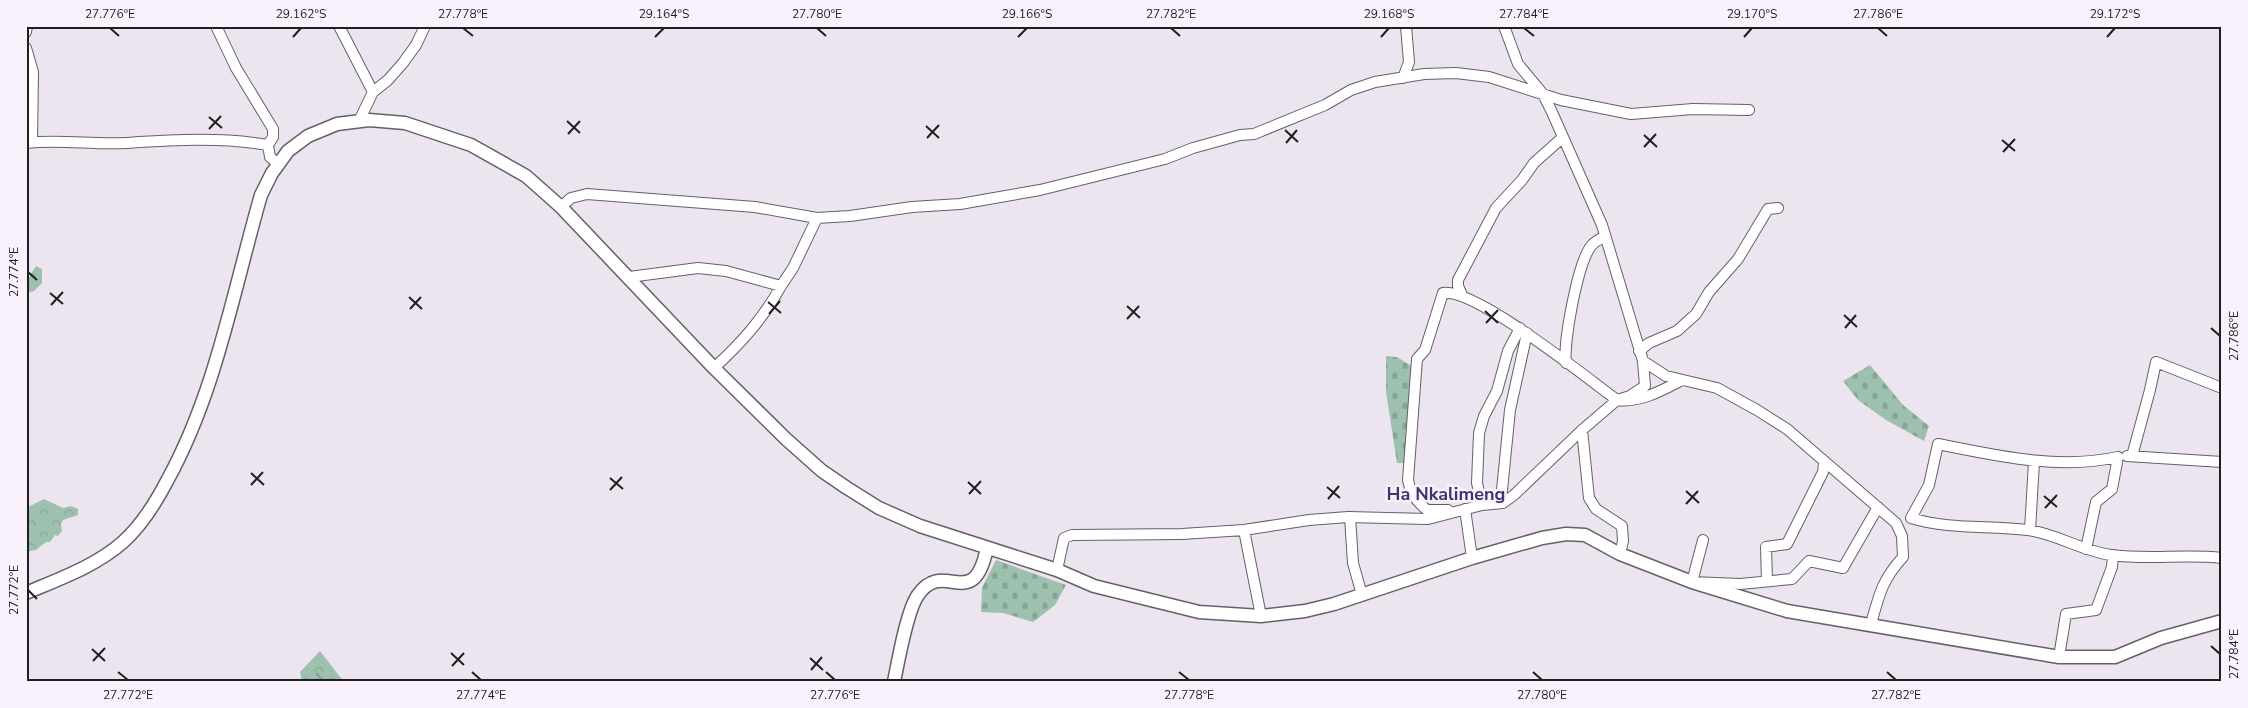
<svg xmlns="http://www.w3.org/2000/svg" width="2248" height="708" font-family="'Nunito Sans',sans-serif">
	<defs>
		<pattern id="forest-crowns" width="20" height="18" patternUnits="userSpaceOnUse" patternTransform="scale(1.25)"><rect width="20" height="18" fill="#9dc1ae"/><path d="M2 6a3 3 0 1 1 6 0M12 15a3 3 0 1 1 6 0" fill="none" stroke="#87a595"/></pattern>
		<pattern id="cemetery-stones" width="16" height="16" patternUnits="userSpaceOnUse" patternTransform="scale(1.25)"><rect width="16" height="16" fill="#9dc1ae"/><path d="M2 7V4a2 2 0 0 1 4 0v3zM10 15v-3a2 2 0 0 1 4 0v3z" fill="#87a595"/></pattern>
	</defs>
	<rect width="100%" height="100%" fill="#ece5f0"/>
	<!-- forest -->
	<path fill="url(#forest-crowns)" d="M36 266 42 269V283L34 291 26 293V282Z
		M44 499 63 508 71 506 78 509V515L63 520 61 524 62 531 58 536 55 535 50 542H46L36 550 26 552V510L30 506Z
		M320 651 344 682H302L300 672Z"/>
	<!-- cemetery -->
	<path fill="url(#cemetery-stones)" d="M1386 356 1397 357 1413 367 1407 463H1397L1386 392Z
		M1870 365 1903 405 1929 426 1924 441 1886 420 1858 400 1843 381Z
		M996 560 1066 585 1055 605 1033 622 1003 613 981 612 982 588Z"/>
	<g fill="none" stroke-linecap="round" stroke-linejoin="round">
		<!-- stream -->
		<path stroke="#82a0b1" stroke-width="2.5" d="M317 674 324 682"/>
		<!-- minor casing -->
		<g stroke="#665f69" stroke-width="12">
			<path id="minor" d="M216 26 236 68 273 129V137L268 145
				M339 26 373 92
				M1504 26 1518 64 1543 94 1551 110 1602 225 1643 361 1666 376 1717 388 1757 410 1787 429 1896 523 1902 536 1903 557C1882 580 1879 595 1871 624
				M26 32 27 26
				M26 48 33 72 32 142
				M1403 78 1409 62 1406 26
				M359 121 373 92 388 80 403 63 416 45 425 26
				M26 143C60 139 93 145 126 143 174 140 220 137 268 145L270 157 278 164
				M561 207 571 198 587 194 755 207 817 218 850 216 912 207 960 204 1040 190 1165 159 1193 148 1240 135 1254 134 1325 105 1351 90 1375 82 1424 74 1456 73 1489 77 1561 100 1631 114 1693 109 1749 110
				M629 277 698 268 726 271 781 286 793 268 817 218
				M1462 295 1458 286V280L1496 208 1522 180 1534 163 1562 138
				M1639 351 1649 343 1677 331 1696 314 1709 292 1738 259 1768 209 1778 208
				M1566 363C1563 343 1578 260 1592 245 1595 241 1601 239 1605 236
				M714 368C742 342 763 319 781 286
				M1582 430 1589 498 1596 509 1622 526 1623 541 1620 554
				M2127 456 2222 462
				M2132 456 2150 390 2156 362 2222 388
				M1499 503 1502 490 1510 410 1527 333
				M1482 505 1477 483 1479 433 1484 416 1497 391 1508 351 1520 328
				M1465 509 1472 558
				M1448 510H1427C1416 501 1411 494 1408 480L1417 359 1425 350 1443 293C1474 287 1587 378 1617 400L1630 396 1645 386 1643 361
				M1350 517 1353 563 1362 595
				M2030 530 2034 462
				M1703 540 1692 582 1740 584 1792 579 1809 561 1843 568 1878 507
				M2086 549 2096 502 2112 489 2118 457C2058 470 1998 456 1938 444L1929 485 1911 518C1950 530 1988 525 2028 530 2057 534 2082 551 2111 555 2148 560 2185 554 2222 558
				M1057 570 1064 538 1072 535 1182 534 1244 530
				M1767 581 1766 547 1787 544 1823 472 1824 463
				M1261 616 1244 530 1309 520 1348 517 1428 519 1482 505 1503 503 1514 495 1582 430 1617 400C1639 403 1661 391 1680 381
				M2059 657 2066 614 2096 610 2112 567 2113 555"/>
		</g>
		<!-- major casing -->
		<g stroke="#665f69" stroke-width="15">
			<path id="major" d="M26 593C59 579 96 566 123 542 142 525 155 504 167 481 216 392 233 292 261 195L272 173 288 151 308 136 337 124 369 120 405 123 471 145 526 176 561 207 714 368 786 439 822 471 847 488 879 508 920 526 1057 570 1094 586 1199 612 1261 616 1305 611 1334 604 1472 558 1542 538 1566 534 1585 535 1620 554 1692 582 1787 611 2059 657H2115L2161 638 2222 621
				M894 682C898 662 907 610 918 595 944 557 973 615 987 548"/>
		</g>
		<!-- minor -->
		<use href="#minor" stroke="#fff" stroke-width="10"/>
		<!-- major -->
		<use href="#major" stroke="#fff" stroke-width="12"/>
	</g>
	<!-- ticks -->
	<path fill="none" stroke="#211e22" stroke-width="2" d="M110 28 119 36M463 28 473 36M817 28 826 36M1171 28 1180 36M1524 28 1534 36M1878 28 1887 36M293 37 301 28M655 37 664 28M1018 37 1027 28M1381 37 1389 28M1744 37 1752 28M2107 37 2115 28M209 117 222 128M567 121 580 133M926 126 939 138M209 129 221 116M1285 130 1298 142M568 134 580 121M1644 135 1657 147M927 138 939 125M2002 140 2015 151M1286 143 1297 130M1644 147 1656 134M2003 152 2015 139M28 272 37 280M50 293 63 304M409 297 422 309M768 302 781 313M51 305 63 292M1127 306 1140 318M410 309 421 297M1485 311 1498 323M769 314 780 301M1844 315 1857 327M1127 319 1139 306M1486 323 1498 310M1845 328 1856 315M2211 328 2220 336M251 473 264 485M610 478 623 489M968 482 981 494M251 485 263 472M1327 487 1340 498M610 490 622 477M1686 491 1699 503M969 494 981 481M2044 496 2057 507M1328 499 1339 486M1686 504 1698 491M2045 508 2057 495M28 590 37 599M2211 646 2220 654M92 649 105 661M451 653 464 665M810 658 823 670M93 661 105 648M452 666 464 653M811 670 822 657M118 672 128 680M472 672 481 680M826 672 835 680M1179 672 1189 680M1533 672 1542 680M1887 672 1896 680"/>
	<g text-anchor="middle" stroke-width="5" stroke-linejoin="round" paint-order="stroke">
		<!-- quarter labels -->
		<g font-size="18" font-weight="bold" fill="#3d3470" stroke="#f9f2fd">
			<text x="1446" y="500">Ha Nkalimeng</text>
		</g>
	</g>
	<!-- border -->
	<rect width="2248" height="708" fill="none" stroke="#f9f2fd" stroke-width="55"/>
	<rect x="28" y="28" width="2192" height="652" fill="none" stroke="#211e22" stroke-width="2"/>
	<g font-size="12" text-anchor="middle" fill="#211e22">
		<text x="110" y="18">27.776°E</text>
		<text x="301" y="18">29.162°S</text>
		<text x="463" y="18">27.778°E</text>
		<text x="664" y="18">29.164°S</text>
		<text x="817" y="18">27.780°E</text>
		<text x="1027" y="18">29.166°S</text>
		<text x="1171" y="18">27.782°E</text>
		<text x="1389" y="18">29.168°S</text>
		<text x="1524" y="18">27.784°E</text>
		<text x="1752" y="18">29.170°S</text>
		<text x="1878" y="18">27.786°E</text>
		<text x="2115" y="18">29.172°S</text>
		<text transform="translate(14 272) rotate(-90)" y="4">27.774°E</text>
		<text transform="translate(2234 336) rotate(-90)" y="4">27.786°E</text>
		<text transform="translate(14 590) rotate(-90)" y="4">27.772°E</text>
		<text transform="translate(2234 654) rotate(-90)" y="4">27.784°E</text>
		<text x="128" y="699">27.772°E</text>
		<text x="481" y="699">27.774°E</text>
		<text x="835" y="699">27.776°E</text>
		<text x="1189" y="699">27.778°E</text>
		<text x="1542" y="699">27.780°E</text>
		<text x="1896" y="699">27.782°E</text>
	</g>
</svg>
